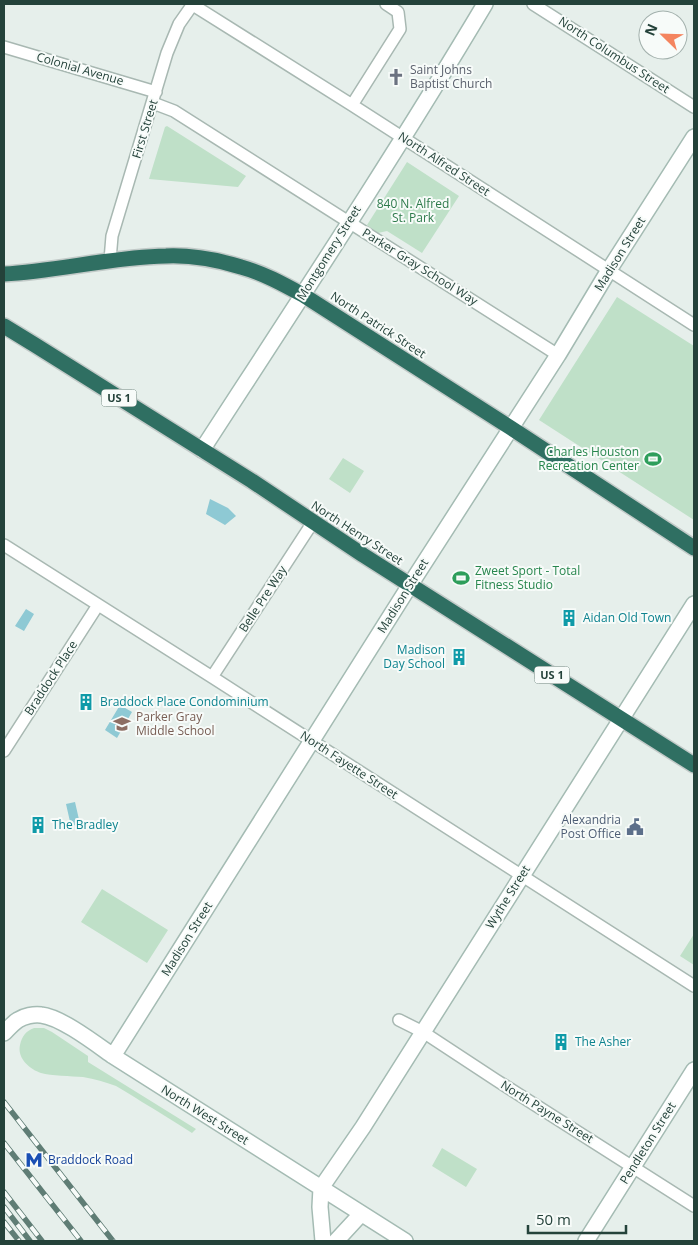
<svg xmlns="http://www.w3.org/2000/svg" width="698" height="1245" font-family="'Open Sans',sans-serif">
	<rect width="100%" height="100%" fill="#e6efeb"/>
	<!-- green -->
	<path fill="#bfe0c8" d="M167 126 246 176 238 187 149 179 165 127Z
		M407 162 459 196 422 253 387 231 378 233 367 225Z
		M617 297 694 346V520L539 420Z
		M343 458 364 471 350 493 329 479Z
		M102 889 168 930 147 963 81 922Z
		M694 934V965L680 956Z
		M34 1028H44L52 1032 88 1056V1062L196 1129 192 1133C175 1122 159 1112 142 1102 134 1097 125 1091 116 1086 105 1082 95 1079 83 1077 71 1076 51 1076 41 1073 29 1069 17 1058 20 1045 22 1036 26 1031 34 1028Z
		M442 1148 477 1169 466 1187 432 1166Z"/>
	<!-- water -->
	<path fill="#8ec9d4" d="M210 499 228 508 236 516 225 525 206 514Z
		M26 609 34 614 24 631 15 626Z
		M120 705 132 712 117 738 105 730Z
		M75 802 80 824 71 826 66 804Z"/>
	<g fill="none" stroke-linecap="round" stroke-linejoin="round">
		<!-- street casing -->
		<g stroke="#a8b8b2" stroke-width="14">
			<path id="street" d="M533 4 694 107
				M193 5 352 105 694 325
				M4 47 156 92
				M153 103 174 111 558 355
				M352 105 400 29 398 12 386 4
				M110 260 112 236 167 53 179 24 193 4
				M4 545 212 677 694 986
				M212 677 313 522
				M4 751 98 605
				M399 1020 423 1032 496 1080 694 1206"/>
		</g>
		<!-- secondary casing -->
		<g stroke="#a4bbb3" stroke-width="18">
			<path id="secondary" d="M202 450C298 302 395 155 485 4
				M4 1033C8 1029 13 1023 18 1020 24 1016 34 1014 41 1015 61 1017 96 1044 113 1056L405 1241
				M113 1056 410 585 558 355 609 270 694 137
				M321 1188 363 1127 694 604
				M321 1188 320 1207 323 1241
				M336 1241 361 1214
				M586 1241 694 1070"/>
		</g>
		<!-- highway casing -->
		<g stroke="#c2cac8" stroke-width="18">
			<path id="highway" d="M4 274C58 271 111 257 166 256 189 255 218 260 241 267 263 273 283 284 303 295L511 428 694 548
				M4 326 35 345 252 481 363 555 694 765"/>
		</g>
		<!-- street -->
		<use href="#street" stroke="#fff" stroke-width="11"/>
		<!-- secondary -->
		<use href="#secondary" stroke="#fff" stroke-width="15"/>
		<!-- highway -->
		<use href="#highway" stroke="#2f6f62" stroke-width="15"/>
		<!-- rail casing -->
		<g stroke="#5f7d75" stroke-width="5.5">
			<path id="rail" d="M4 1102 113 1241
				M4 1143 81 1241
				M4 1192 42 1241
				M4 1207 30 1241
				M4 1222 19 1241"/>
		</g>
		<!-- rail -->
		<use href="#rail" stroke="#f7fbf9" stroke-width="4" stroke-dasharray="11" stroke-linecap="butt"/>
	</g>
	<!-- icons -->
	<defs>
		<g id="church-bare" transform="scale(1.35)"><path d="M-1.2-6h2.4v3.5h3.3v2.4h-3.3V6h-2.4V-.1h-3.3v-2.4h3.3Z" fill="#6b7280" stroke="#f7fbf9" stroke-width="2.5" paint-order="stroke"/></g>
		<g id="stadium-bare" transform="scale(1.35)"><path d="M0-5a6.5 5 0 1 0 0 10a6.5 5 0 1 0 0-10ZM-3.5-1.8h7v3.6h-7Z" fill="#2e9e5b" stroke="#f7fbf9" stroke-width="2.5" paint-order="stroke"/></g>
		<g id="building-bare" transform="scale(1.35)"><path d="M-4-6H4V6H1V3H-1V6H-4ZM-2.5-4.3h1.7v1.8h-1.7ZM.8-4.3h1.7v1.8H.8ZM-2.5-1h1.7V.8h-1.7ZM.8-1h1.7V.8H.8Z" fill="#0f9aa8" stroke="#f7fbf9" stroke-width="2.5" paint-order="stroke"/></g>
		<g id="school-bare" transform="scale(1.35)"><path d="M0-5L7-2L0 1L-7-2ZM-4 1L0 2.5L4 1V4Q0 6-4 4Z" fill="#8d6e63" stroke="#f7fbf9" stroke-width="2.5" paint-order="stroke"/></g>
		<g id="civic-bare" transform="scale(1.35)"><path d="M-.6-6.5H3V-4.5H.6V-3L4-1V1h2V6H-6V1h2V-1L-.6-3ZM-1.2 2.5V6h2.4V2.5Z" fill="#5c6f8a" stroke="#f7fbf9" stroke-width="2.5" paint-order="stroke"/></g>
		<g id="metro-bare" transform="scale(1.35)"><path d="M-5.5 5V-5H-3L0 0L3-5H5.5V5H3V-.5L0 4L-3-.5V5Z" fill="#1a4fb4" stroke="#f7fbf9" stroke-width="2.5" paint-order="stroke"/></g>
	</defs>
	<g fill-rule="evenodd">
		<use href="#church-bare" x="396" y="77"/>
		<use href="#stadium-bare" x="653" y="459"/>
		<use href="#stadium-bare" x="461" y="578"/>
		<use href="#building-bare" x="569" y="618"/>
		<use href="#building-bare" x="459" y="657"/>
		<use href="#building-bare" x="86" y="702"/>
		<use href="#school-bare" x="122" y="724"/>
		<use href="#building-bare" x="38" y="825"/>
		<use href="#civic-bare" x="635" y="827"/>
		<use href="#building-bare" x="561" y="1042"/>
		<use href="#metro-bare" x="34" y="1160"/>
	</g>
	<g text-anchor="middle" stroke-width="4" stroke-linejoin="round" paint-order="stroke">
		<!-- shield labels -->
		<g fill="#f7fbf9" stroke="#637a73" stroke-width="1">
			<rect x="101.5" y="389.5" width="35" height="17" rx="4"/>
			<rect x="534.5" y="666.5" width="35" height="17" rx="4"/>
		</g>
		<g font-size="11" font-weight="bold" fill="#24423a">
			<text x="119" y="402">US 1</text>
			<text x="552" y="679">US 1</text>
		</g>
		<!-- street labels -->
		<g font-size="12" fill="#24423a" stroke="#f7fbf9">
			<text transform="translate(614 55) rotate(33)" y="4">North Columbus Street</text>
			<text transform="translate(80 69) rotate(16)" y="4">Colonial Avenue</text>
			<text transform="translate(145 129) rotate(-73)" y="4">First Street</text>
			<text transform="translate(444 164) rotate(33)" y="4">North Alfred Street</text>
			<text transform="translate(329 253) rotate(-58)" y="4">Montgomery Street</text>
			<text transform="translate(620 254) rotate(-58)" y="4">Madison Street</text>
			<text transform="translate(420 267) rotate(32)" y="4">Parker Gray School Way</text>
			<text transform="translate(378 325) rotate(33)" y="4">North Patrick Street</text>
			<text transform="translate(357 533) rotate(33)" y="4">North Henry Street</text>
			<text transform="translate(403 596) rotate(-58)" y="4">Madison Street</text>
			<text transform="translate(263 599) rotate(-57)" y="4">Belle Pre Way</text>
			<text transform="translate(51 678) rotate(-57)" y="4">Braddock Place</text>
			<text transform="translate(349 765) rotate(33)" y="4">North Fayette Street</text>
			<text transform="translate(508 897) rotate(-58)" y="4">Wythe Street</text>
			<text transform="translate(187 939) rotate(-58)" y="4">Madison Street</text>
			<text transform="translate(547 1112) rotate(32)" y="4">North Payne Street</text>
			<text transform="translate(205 1115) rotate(32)" y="4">North West Street</text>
			<text transform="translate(648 1143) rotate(-58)" y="4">Pendleton Street</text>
		</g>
		<!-- worship labels -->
		<g font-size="12" fill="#5b616d" stroke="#f7fbf9" text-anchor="start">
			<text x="410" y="74">Saint Johns<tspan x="410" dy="14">Baptist Church</tspan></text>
		</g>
		<!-- park labels -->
		<g font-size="12" fill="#2d7a4b" stroke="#f7fbf9">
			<text x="413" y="208">840 N. Alfred<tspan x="413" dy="14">St. Park</tspan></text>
		</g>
		<!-- leisure labels -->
		<g font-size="12" fill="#27864d" stroke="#f7fbf9" text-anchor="end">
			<text x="639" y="456">Charles Houston<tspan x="639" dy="14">Recreation Center</tspan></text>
			<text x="475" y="575" text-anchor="start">Zweet Sport - Total<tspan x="475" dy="14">Fitness Studio</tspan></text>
		</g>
		<!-- culture labels -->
		<g font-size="12" fill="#0d838f" stroke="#f7fbf9" text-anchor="start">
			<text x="583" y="622">Aidan Old Town</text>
			<text x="445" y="654" text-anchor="end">Madison<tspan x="445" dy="14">Day School</tspan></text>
			<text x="100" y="706">Braddock Place Condominium</text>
			<text x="52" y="829">The Bradley</text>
			<text x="575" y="1046">The Asher</text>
		</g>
		<!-- education labels -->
		<g font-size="12" fill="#785e54" stroke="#f7fbf9" text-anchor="start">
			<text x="136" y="721">Parker Gray<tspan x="136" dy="14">Middle School</tspan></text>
		</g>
		<!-- service labels -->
		<g font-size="12" fill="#4e5e75" stroke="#f7fbf9" text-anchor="end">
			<text x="621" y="824">Alexandria<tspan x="621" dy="14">Post Office</tspan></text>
		</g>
		<!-- transit labels -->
		<g font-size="12" fill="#164399" stroke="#f7fbf9" text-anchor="start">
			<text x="48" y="1164">Braddock Road</text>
		</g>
	</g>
	<!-- border -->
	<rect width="698" height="1245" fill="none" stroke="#24423a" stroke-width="10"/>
	<!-- north arrow -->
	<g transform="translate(663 35) rotate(293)"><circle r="24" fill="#f7fbf9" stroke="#a3b1ad"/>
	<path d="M0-4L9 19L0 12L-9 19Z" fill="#f4845f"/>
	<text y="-8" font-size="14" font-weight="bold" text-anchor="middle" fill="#24423a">N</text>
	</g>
	<!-- scale -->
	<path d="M528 1225v8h98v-8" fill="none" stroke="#24423a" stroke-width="2.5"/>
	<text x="536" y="1225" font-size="15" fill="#24423a" stroke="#f7fbf9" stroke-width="4" paint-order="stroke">50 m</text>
</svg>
